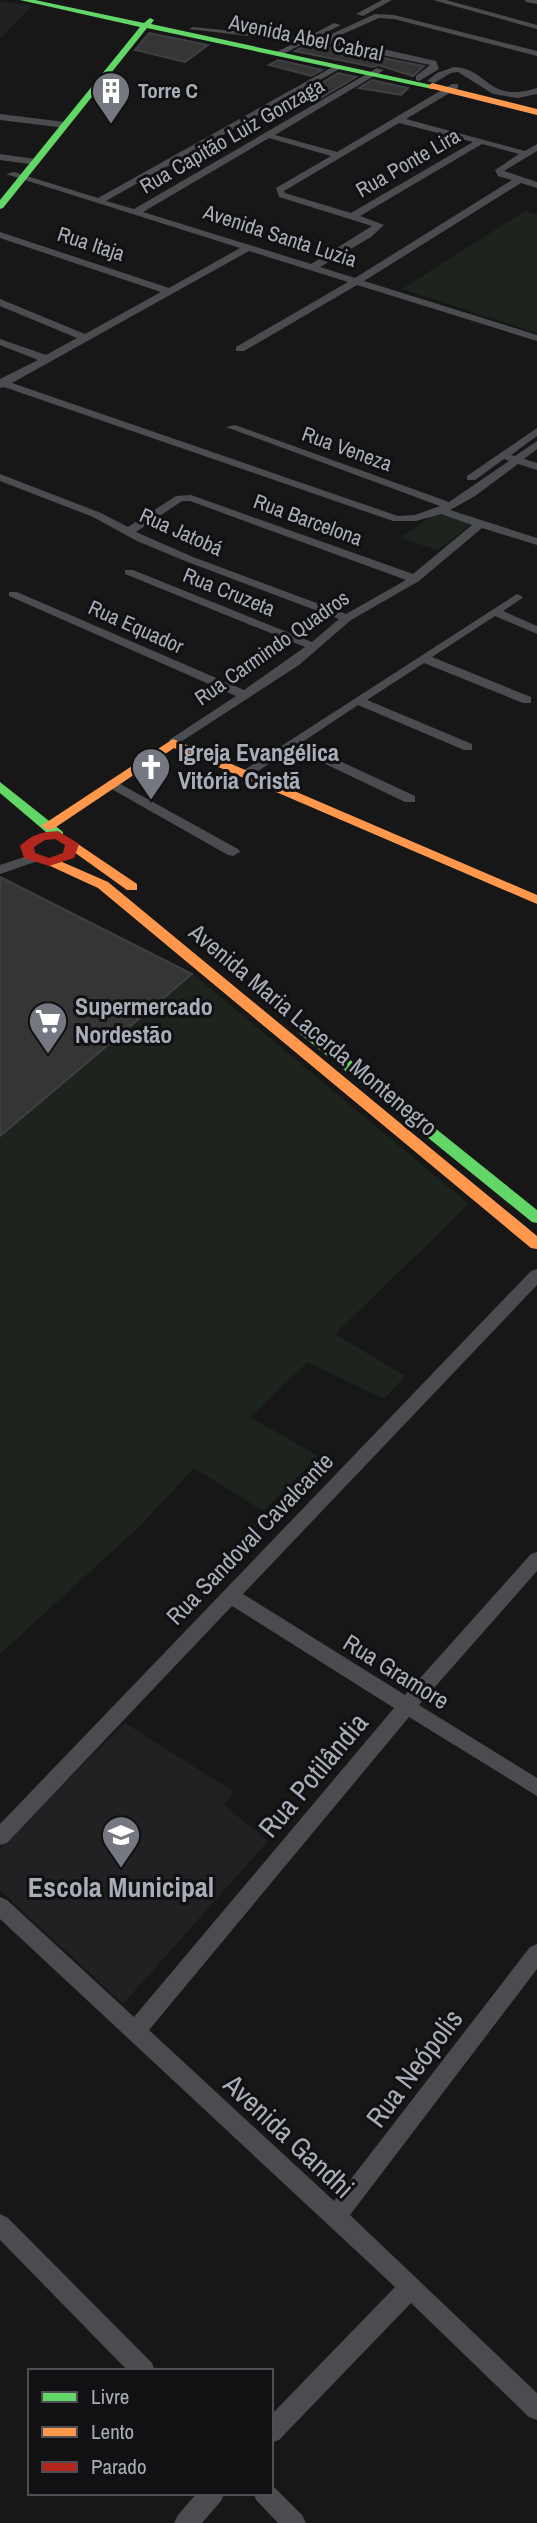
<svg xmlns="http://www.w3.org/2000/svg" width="537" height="2523" font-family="'Archivo Narrow',sans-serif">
	<rect width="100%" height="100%" fill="#171717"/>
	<!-- built -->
	<path fill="#212123" d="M0 2 33 5 0 39Z
		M125 1723 234 1792 224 1805 268 1841 123 2004 0 1890V1848Z"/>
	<!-- green -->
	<path fill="#1d241e" d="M525 211 537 214V333L402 289Z
		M436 513 471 524 438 550 400 538Z
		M193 974 469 1204 335 1334 405 1376 384 1399 308 1362 250 1417 318 1456 263 1511 194 1468 140 1526 0 1654V1136Z"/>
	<!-- building -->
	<path fill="#353536" stroke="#3f4043" stroke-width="2" d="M149 33 208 45 185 62 135 50Z
		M317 40 328 47 424 66 413 76 378 65 373 67 295 51Z
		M278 60 322 70 311 76 269 65Z
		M338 73 356 77 319 99 302 95Z
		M372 80 408 88 401 95 359 88Z
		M0 877 192 974 0 1136Z"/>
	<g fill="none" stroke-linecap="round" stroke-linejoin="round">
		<!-- street -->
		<path fill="#4b4c50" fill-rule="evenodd" d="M382 0H392L363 16 356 14Z
			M433 0H446L537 25V29Z
			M525 0H537V4L526 2Z
			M375 14 394 15 537 51V56L394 19 379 18 334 38 436 61 439 69 419 81 416 80V76L430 65 329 44 325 37Z
			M334 23 341 25 279 56H276V52L297 42 189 29 193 27 306 38Z
			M336 65 343 67 106 201 134 209 377 68 384 70 275 135 337 152 452 84H458V88L406 119 525 151 537 144V151L504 171 537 182V188L521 183 364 281 537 335V341L357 285 244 351H236V347L348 282 249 251 12 383 398 516 415 515 440 506 226 427 235 425 449 502 509 461 504 459 475 480H467V476L537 428V436L511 455 515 456 537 441V449L524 459 537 463V470L518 464 475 496 450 510 537 538V545L482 528 419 581 351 620 299 665 173 747 169 746V740L236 696 9 596V592H17L244 690 305 647 125 574V570H133L312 642 339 619 185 561 137 541 93 517 0 481V474L101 513 128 527 176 496 191 495 413 574 472 525 441 514 416 521H393L4 387 0 388V379L38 360 0 345V339L46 355 77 338 0 306V299L85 334 161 292 0 238V232L169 288 240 248 6 174 14 172 98 198ZM399 123 473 142 351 213 285 193 284 191ZM269 138 331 156 276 188 279 197 372 226 311 264 143 212ZM482 144 519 154 495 170 498 176 512 180 355 278 320 267 371 237 384 225 360 216ZM182 501H190L406 580 346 614 193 557 136 532Z
			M454 67C488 68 487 104 537 88V94L518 98 493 94 458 72 451 73 434 83 427 81 437 73Z
			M0 114 65 122 69 125 65 128 0 120Z
			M0 154 36 159 40 162 36 165 0 160Z
			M517 594 523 597 521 599 503 611 537 626V634L495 616 432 657 531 697V703H523L424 663 367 700 472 744V750H464L358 705 301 743 415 796V802H405L292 748 249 777 244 778 238 774Z
			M113 780 238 849 240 852 233 856 228 855 108 787V781Z
			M33 854 38 855V861L0 874V865Z
			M537 1269V1285L243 1594 405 1695 531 1554 537 1552V1571L419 1705 537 1778V1796L409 1717 149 2030 334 2201 530 1947 537 1944V1969L350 2215 537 2393V2420L529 2417 411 2303 279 2440 271 2443V2415L395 2287 0 1919V1897L7 1900 134 2017 394 1708 232 1606 7 1843 0 1845V1824L531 1271Z
			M0 2214 8 2218 152 2363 155 2371H128L0 2240Z
			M271 2484 302 2515 306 2523H278L257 2501 253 2493H271Z
			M197 2493H225L221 2501 202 2523H174L178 2515Z"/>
		<!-- fast -->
		<path fill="#63d668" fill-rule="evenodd" d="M20 0H35L144 23 150 18 154 20 151 24 436 86 432 89 147 28 3 208 0 209V200L140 27Z
			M0 782 63 832V838H53L0 793Z
			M304 1025 309 1027 537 1210V1223L532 1222 299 1033 297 1030Z"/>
		<!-- slow -->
		<path fill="#ff974d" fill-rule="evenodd" d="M432 83 537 109V115L429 88 428 86Z
			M173 739 537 895V904L174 748 53 829 48 830 41 826Z
			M72 840 137 884V890H127L67 847 65 844Z
			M53 858 108 882 537 1236V1249L531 1248 98 888 48 865V859Z"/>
		<!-- jam -->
		<path fill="#b3261e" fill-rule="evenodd" d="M58 831 79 844 74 858 49 866 24 858 20 846C32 834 42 832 58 831ZM55 839 65 845 63 853 49 858 35 853 34 847 45 840Z"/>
	</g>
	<!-- icons -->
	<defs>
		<g id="building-pin" transform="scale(2.0125)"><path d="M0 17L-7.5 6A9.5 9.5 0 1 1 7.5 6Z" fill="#757880" stroke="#111113"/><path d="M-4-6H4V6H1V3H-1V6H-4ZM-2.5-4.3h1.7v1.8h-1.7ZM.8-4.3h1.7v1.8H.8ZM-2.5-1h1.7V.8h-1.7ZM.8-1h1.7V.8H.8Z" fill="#fff"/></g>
		<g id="church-pin" transform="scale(2.0125)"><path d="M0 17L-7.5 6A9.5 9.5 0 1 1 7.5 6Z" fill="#757880" stroke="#111113"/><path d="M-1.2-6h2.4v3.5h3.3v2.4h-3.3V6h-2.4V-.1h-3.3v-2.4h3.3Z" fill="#fff"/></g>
		<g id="supermarket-pin" transform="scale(2.0125)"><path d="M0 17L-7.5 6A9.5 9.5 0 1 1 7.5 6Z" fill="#757880" stroke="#111113"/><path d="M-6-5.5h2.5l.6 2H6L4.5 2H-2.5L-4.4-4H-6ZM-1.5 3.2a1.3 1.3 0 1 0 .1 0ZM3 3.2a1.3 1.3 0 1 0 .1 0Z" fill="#fff"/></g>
		<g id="school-pin" transform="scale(2.0125)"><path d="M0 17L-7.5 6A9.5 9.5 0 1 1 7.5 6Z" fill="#757880" stroke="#111113"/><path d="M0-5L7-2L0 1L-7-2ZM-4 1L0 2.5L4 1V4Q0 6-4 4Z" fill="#fff"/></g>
	</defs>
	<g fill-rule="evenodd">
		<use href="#building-pin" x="111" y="91"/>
		<use href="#church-pin" x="151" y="767"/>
		<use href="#supermarket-pin" x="48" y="1021"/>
		<use href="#school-pin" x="121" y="1835"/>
	</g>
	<g text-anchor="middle" stroke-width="6" stroke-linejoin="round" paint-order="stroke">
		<!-- far-street labels -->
		<g font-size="21" fill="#a8adb8" stroke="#111113">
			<text transform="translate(306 38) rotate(12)" y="7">Avenida Abel Cabral</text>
			<text transform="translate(232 136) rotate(-30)" y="7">Rua Capitão Luiz Gonzaga</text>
			<text transform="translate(408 163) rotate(-30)" y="7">Rua Ponte Lira</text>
			<text transform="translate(280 236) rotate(18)" y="7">Avenida Santa Luzia</text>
			<text transform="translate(91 244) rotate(18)" y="7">Rua Itaja</text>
			<text transform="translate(347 449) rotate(20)" y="7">Rua Veneza</text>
			<text transform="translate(308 520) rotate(20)" y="7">Rua Barcelona</text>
			<text transform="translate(181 532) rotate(24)" y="7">Rua Jatobá</text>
			<text transform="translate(229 592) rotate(22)" y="7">Rua Cruzeta</text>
			<text transform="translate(136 627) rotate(24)" y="7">Rua Equador</text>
			<text transform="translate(272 648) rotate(-35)" y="7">Rua Carmindo Quadros</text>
		</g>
		<!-- far-poi labels -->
		<g font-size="21" font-weight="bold" fill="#a8adb8" stroke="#111113" text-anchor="start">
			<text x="138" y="98">Torre C</text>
		</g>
		<!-- poi labels -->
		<g font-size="24" font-weight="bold" fill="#a8adb8" stroke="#111113" text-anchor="start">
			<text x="178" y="761">Igreja Evangélica<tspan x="178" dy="28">Vitória Cristã</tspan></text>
			<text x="75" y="1015">Supermercado<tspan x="75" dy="28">Nordestão</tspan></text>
		</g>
		<!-- street labels -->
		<g font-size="24" fill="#a8adb8" stroke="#111113">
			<text transform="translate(313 1030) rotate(40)" y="8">Avenida Maria Lacerda Montenegro</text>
			<text transform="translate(250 1539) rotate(-46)" y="8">Rua Sandoval Cavalcante</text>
			<text transform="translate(396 1672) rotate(32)" y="8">Rua Gramore</text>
		</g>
		<!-- near-street labels -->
		<g font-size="28" fill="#a8adb8" stroke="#111113">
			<text transform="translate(313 1775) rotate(-50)" y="10">Rua Potilândia</text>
			<text transform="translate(414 2068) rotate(-53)" y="10">Rua Neópolis</text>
			<text transform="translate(289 2136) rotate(43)" y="10">Avenida Gandhi</text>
		</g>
		<!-- near-poi labels -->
		<g font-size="28" font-weight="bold" fill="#a8adb8" stroke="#111113">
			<text x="121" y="1897">Escola Municipal</text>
		</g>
	</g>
	<!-- legend -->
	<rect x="28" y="2369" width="245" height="126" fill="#111113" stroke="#4d4f55" stroke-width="2"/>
	<rect x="42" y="2392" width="35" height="10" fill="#63d668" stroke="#4d4f55" stroke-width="2"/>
	<text x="91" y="2404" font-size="21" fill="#a8adb8">Livre</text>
	<rect x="42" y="2427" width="35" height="10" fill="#ff974d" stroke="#4d4f55" stroke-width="2"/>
	<text x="91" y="2439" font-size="21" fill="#a8adb8">Lento</text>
	<rect x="42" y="2462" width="35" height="10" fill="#b3261e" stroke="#4d4f55" stroke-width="2"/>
	<text x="91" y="2474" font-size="21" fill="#a8adb8">Parado</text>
</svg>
